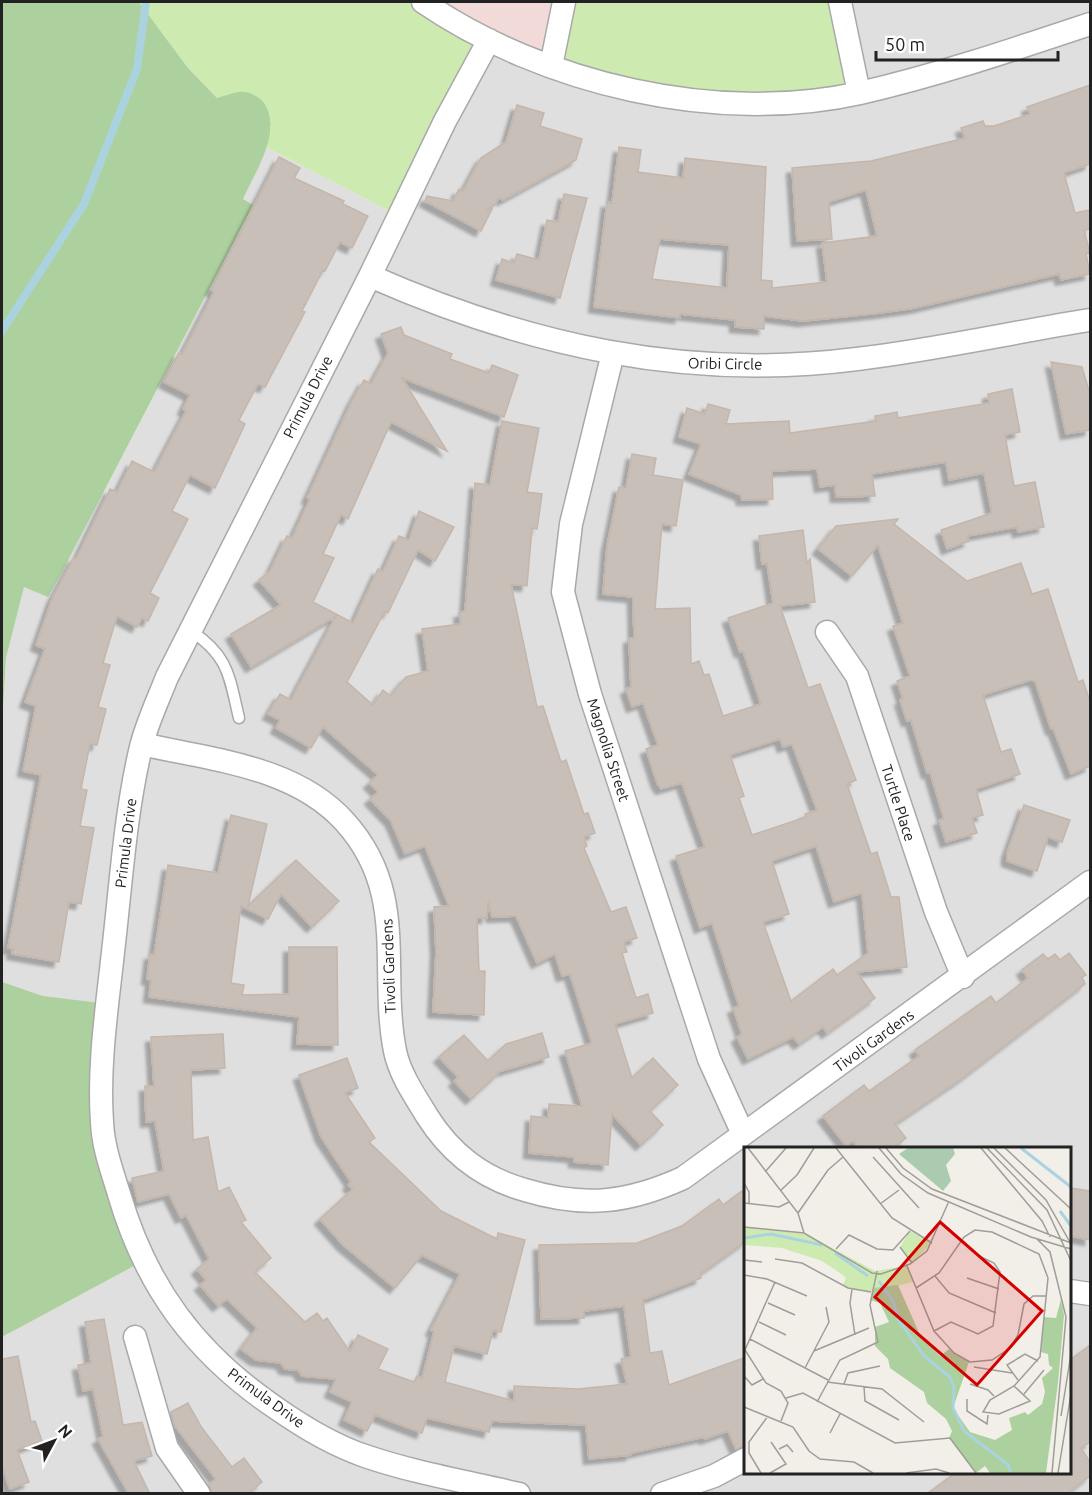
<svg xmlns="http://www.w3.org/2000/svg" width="1092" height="1495" font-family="Ubuntu,sans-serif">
	<defs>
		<filter id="shadow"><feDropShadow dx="-5.5" dy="5.5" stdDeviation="1.5" flood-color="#0004"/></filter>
	</defs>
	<rect width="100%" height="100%" fill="#f2efe9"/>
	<!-- residential -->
	<path fill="#e0dfdf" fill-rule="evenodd" d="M840 2H1090V1493H2V1337L9 1334 113 1189 100 1004 43 996 2 983V726L6 658 24 586 63 570 253 206 243 199 266 147 399 216 489 40ZM746 1148H1070V1472H746Z"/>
	<!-- commercial -->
	<path fill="#f2dad9" d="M425 2H564L551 66Z"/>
	<!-- grass -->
	<path fill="#cdebb0" d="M139 2H425L489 40 399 216 266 147 271 127 240 92 217 98 188 68Z
		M564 2H840L859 93 756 102 551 66Z"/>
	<!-- forest -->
	<path fill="#add19e" d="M2 2H139L188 68 217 98C224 96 232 93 239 92 248 91 259 96 264 103 283 131 255 172 243 199L253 205 63 570 48 597 24 587 6 658 2 726Z
		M2 982 43 996 100 1003 96 1073 143 1261 2 1337Z"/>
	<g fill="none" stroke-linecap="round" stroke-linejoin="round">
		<!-- stream -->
		<path stroke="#aad3df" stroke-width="8" d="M2 331 84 204 137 69 146 2"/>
	</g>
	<!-- building -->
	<path fill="#c7bfb8" stroke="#c4b6ab" stroke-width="1.5" fill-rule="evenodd" filter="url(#shadow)" d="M1090 85V164L1064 173 1075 213 1090 210V229L1084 230 1090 253 1086 254 1090 274 1061 280 1059 274 915 308 880 313 803 321 764 316V329L735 327V320L680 314V318L594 307 607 202 612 203 619 147 641 150 638 172 683 178 685 158 766 167 761 280 772 281V288L827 282 822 243 877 236 866 190 829 202 832 239 797 241 792 168 871 161 965 138 961 128 983 121 985 126H994L1030 114 1027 107ZM660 239 729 245 727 288 652 279Z
		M517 105 544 113 540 126 582 139 576 160 503 200 499 198 495 205 488 209H492L481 231 425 201 427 196 453 201 459 189 463 191 481 158 506 142Z
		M279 157 300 168 294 178 344 201 343 204 368 216 352 248 340 242 325 271 323 270 302 311 305 312 265 387 258 384 239 420 245 424 215 488 190 475 172 511 188 519 150 593 159 598 148 621 142 618 137 627 117 616 103 663 110 665 98 707 106 709 97 745 90 744 81 789 87 790 80 826 94 828 81 904 69 902 59 962 12 954 13 949 8 948 41 775 23 771 36 706 25 702 45 649 36 645 52 599 74 557 76 559 110 489 117 492 132 461 154 472 186 411 183 409 190 395 164 382 179 353 182 354 214 292 211 290Z
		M564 194 587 198 560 298 496 280 502 259 514 263 517 254 539 260 547 220 558 222Z
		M401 327 404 335 452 354 450 359 489 373 492 365 518 375 504 417 402 378 447 451 391 422 348 519 341 515 323 554 334 558 313 602 353 623 378 569 383 571 399 536 409 540 419 511 454 527 435 561 418 550 388 613 385 611 347 682 373 705 383 690 390 696 406 677 428 671 422 629 461 624 459 613 465 611 475 483 490 485 502 421 539 428 527 492 542 494 537 529 532 528 527 586 511 584 537 707 543 706 561 762 566 760 584 814 588 813 595 833 584 837 587 846 584 848 611 912 626 907 637 938 624 942 627 952 622 953 636 998 648 994 653 1013 615 1024 632 1078 653 1058 678 1085 650 1111 663 1125 641 1145 612 1114 608 1165 574 1162V1157L529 1153 531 1116 548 1118 549 1104 582 1106 565 1051 592 1043 570 974 562 976 555 954 537 963 516 916 492 917 488 902 487 918H477L479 971H485L484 1015 433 1012 436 952 434 907 449 906 425 846 405 854 391 821 370 799 378 792 369 783 378 775 323 727 311 748 276 728 280 720 268 714 280 694 291 700 336 616 251 667 231 634 281 605 259 580 270 571 287 536 292 538 310 499 307 498 351 403 364 380 371 384 388 353 381 334Z
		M1051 362 1082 367 1090 394V430L1066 434Z
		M1012 389 1020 432 1005 435 1014 486 1035 482 1044 527 1018 532 1017 527 967 536 969 541 947 549 941 530 992 513 984 473 949 480 946 462 872 474 875 496 836 497 835 485 820 487 817 469 772 471 773 499 742 500 741 495 689 474 701 444 679 437 687 408 705 414 708 404 730 410 726 424 789 421 790 433 876 421 875 416 897 412 898 418 989 403 988 394Z
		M632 454 656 458 653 475 683 480 676 526 662 524 655 609 690 608 691 664 699 661 704 675 709 674 723 716 761 704 743 651 740 652 728 618 773 603 767 563 762 564 759 536 803 530 807 563 810 559 815 602 780 606 808 688 820 684 856 780 847 784 871 854 877 852 891 897H899L907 967 857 972 875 998 827 1033 823 1027 799 1044 793 1037 748 1059 737 1037 742 1034 733 1008 739 1006 712 923 700 928 676 856 705 847 682 783 661 789 657 783 646 749 658 745 643 703 632 707 626 689 631 687 629 638H634L633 597 603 594 607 546 619 487 626 488ZM780 739 783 747 792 744 817 810 805 814 806 817 752 835 739 798 744 796 730 755ZM816 846 834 902 862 893 868 953 837 975 833 969 791 1001 763 922 789 914 772 861Z
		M898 519 894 524 967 581 1021 563 1032 594 1048 589 1078 682 1083 680 1090 702V766L1071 774 1053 728 1051 729 1035 681 1031 680 983 695 1001 752 1011 749 1020 774 976 789 983 815 972 818 977 833 946 842 939 820 944 819 930 772 927 773 911 720 907 721 900 700 903 699 897 681 910 676 893 626 903 623 878 545 852 576 818 549 836 526Z
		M1024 805 1070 820 1062 842 1048 837 1037 871 1007 861V853Z
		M231 815 267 824 248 906 296 860 339 901 312 927 281 894 268 919 241 906 231 983 244 985 242 995 289 994V947H337L338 1045 297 1044 299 1017 149 997 151 980 147 979 150 954 154 955 168 865 218 873Z
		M1069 953 1086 975 1082 977 1085 984 964 1077 895 1124 906 1138 892 1149H859L853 1141 846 1146 823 1116 864 1085 869 1091 919 1056 915 1050 991 996 996 1003 1028 978 1022 970 1043 954 1048 959 1055 954 1060 960Z
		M542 1033 549 1057 498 1072 499 1073 471 1099 454 1081 458 1077 439 1057 464 1035 488 1061 506 1044Z
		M223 1034 225 1068 191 1070 193 1140 208 1137 218 1192 229 1187 246 1220 241 1222 271 1258 255 1272 305 1322 317 1313 323 1321 327 1318 350 1352 358 1335 388 1349 378 1369 414 1382 417 1376 422 1378 434 1332 431 1330 460 1274 422 1255 395 1288 343 1245 320 1219 353 1189 348 1185 351 1182 321 1137 299 1075 347 1058 358 1088 345 1093 375 1138 369 1142 441 1211 497 1239 498 1233 525 1240 501 1332 493 1330 487 1354 454 1346 445 1382 514 1401V1386L578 1389 627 1384 621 1359 631 1357 624 1306 584 1311V1318L541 1319 539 1245 637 1243 682 1226 719 1199 723 1205 746 1188V1241L700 1274 701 1278 643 1300 650 1353 662 1351 669 1385 746 1357V1446L736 1449 728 1431 705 1439 704 1437 631 1453V1455L589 1459 586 1425 492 1421 489 1432 427 1418 422 1433 375 1415 367 1431 344 1420 352 1402 330 1392 336 1379 302 1376 298 1370 285 1369 281 1363 256 1360 241 1349 257 1328 227 1299 218 1306 200 1285 206 1280 197 1269 209 1259 186 1215 181 1218 169 1194 138 1202 132 1178 164 1171 155 1121 146 1122 145 1086H154L151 1037Z
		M1070 1188 1090 1191V1240L1070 1236Z
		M104 1319 123 1425 142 1422 152 1456 134 1461 150 1494H129L98 1439 103 1436 93 1389 83 1391 78 1365 91 1363 85 1322Z
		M1090 1345V1442L1081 1448 1090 1462V1476L1067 1494H927L955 1473H1070V1360Z
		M18 1356 31 1422 35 1421 42 1441 17 1450 29 1482 10 1489 2 1467V1359Z
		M188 1403 202 1428 232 1467 244 1458 262 1482 248 1494H212L209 1484 216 1479 174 1425 171 1412Z"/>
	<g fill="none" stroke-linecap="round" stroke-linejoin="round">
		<!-- lane casing -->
		<g stroke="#a9a9a9" stroke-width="13">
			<path id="lane" d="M191 631C229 656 229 676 239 718"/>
		</g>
		<!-- street casing -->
		<g stroke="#a9a9a9" stroke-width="25">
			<path id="street" d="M423 2C543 84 717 125 860 93 938 75 1015 49 1090 24
				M840 2 859 93
				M489 40 445 121 370 276 167 677C158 700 147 723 141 747 125 814 121 884 113 952 107 1008 98 1066 102 1122 103 1147 112 1171 119 1194 146 1287 196 1354 276 1408 303 1427 333 1445 365 1456 415 1473 468 1482 519 1494
				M551 66 564 2
				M370 276C527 345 685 381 857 359 935 350 1013 332 1090 320
				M613 353 571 524 563 592 590 694 709 1059 743 1134
				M827 632 857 676 936 912 963 977
				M142 744C211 760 295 766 345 822 409 893 379 969 395 1051 400 1075 415 1096 427 1116 451 1154 482 1178 525 1190 584 1208 628 1203 683 1178L1090 882
				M1070 1291 1090 1294
				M135 1337 167 1448 199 1494
				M662 1494 714 1476 746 1459"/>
		</g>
		<!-- lane -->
		<use href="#lane" stroke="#fff" stroke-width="10"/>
		<!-- street -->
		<use href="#street" stroke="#fff" stroke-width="22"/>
	</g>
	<g text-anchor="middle" stroke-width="4.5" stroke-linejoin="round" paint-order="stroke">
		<!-- street labels -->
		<g font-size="15" fill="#222" stroke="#fff">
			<text transform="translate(725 364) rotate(1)" y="5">Oribi Circle</text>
			<text transform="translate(308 397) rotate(-63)" y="5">Primula Drive</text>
			<text transform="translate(608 750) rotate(72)" y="5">Magnolia Street</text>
			<text transform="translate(898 803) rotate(72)" y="5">Turtle Place</text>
			<text transform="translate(126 843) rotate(-83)" y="5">Primula Drive</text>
			<text transform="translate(389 966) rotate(-92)" y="5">Tivoli Gardens</text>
			<text transform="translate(874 1041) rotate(-36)" y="5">Tivoli Gardens</text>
			<text transform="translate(266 1398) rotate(36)" y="5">Primula Drive</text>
		</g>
	</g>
	<!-- overview -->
	<g transform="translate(744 1147)">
		<rect width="327" height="327" fill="#f2efe9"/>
		<path d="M0 80 62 87 131 124 163 119 169 135 128 145 108 142 99 138 102 131 96 126 78 114 38 101 0 98ZM166 84 188 96 168 116 156 100Z" fill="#cdebb0"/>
		<path d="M154 138 176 188 196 209 205 202 225 215 209 261 226 285 251 293 268 283 265 271 281 265 284 268 298 257 301 245 298 231 309 221 305 218 304 207 297 205 300 170 312 171 317 152 320 168 314 236 302 326H246L241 319 232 326 205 291 208 284 202 272 183 256 180 245 146 221 144 212 131 199V180L145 175 136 156 126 153 129 141Z" fill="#add19e"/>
		<path d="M164 1H209L211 7 202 18 207 34 199 44 155 7Z" fill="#aacbaf"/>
		<path fill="none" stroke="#aad3df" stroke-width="3" d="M277 1 327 40M316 64 327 79M0 91 27 87 78 98M91 106 124 129M135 134 150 156 154 172 180 209 206 230 210 241 209 261 220 284 264 318 267 326"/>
		<path fill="none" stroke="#9f9d99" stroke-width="1.5" d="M4 1 54 66 60 86M92 1 148 71 188 96M135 1 157 27 184 46 287 90 327 102M142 1 159 21 188 42 327 96M237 1 298 74 306 90M243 1 303 63 327 114M250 1 302 53 327 97M261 1 327 62M129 10 175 61M21 25 42 1M0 36 5 45V57M36 44 53 28 70 1M0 56 35 60 45 55M136 57 155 43M54 66 84 23 99 10M0 80 60 86 128 126 137 127 166 117 183 104 205 54M293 92 306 105 322 170 308 326M156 100 168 116M92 102 105 88 133 102 149 103 166 84M31 112 58 116 104 141 127 145M0 113 18 115M163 119 190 184 210 206 226 215 248 213 266 201 274 188 280 157 289 149H302M0 128 23 132 63 149M191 129 205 146 252 166M223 131 255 142M31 135 1 203 22 236 37 244 44 256 37 274M172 141 195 126 220 90 231 83 248 85 295 107 304 131 296 210 270 239 246 253 239 265 255 267 286 254 270 239M108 142 106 156 111 188M24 156 51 168M15 175 42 188M190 184 207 175 234 187 249 179 256 125 250 116 237 110M6 192 84 233M70 204 125 181M230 220 268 226M61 221 85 175 82 160M0 229 8 238 19 232M274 233 263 218 281 207 294 214M83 235 138 242 180 275M100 237 104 226 136 219M226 237 244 243 250 249M120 240 121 254 155 273M280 247 300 223M42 251 59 246 151 296 206 291 232 326M223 252V264L243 277 244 268M73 255 96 213 134 195 126 158 133 124M0 260 49 280 65 304 76 312 110 315 129 326M317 269 327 207M86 286 96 267M35 302 43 298 49 305M17 326 5 306V295L24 269M26 326 42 317 27 295M162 326 192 322 205 326M314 326 327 247"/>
		<path fill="#d40000" fill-opacity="0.15" stroke="#d40000" stroke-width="3" d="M196 75 298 164 233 238 131 150Z"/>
		<rect width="327" height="327" fill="none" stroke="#222" stroke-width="3"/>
	</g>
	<!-- border -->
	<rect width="1092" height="1495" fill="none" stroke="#222222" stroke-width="6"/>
	<!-- north arrow -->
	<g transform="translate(54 1441) rotate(49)" stroke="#ffffff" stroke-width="4.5" paint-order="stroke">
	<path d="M0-4.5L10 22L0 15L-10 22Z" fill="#222222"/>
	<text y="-9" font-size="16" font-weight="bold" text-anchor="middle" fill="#222222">N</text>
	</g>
	<!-- scale -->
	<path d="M876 51v9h182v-9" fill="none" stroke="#222222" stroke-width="3"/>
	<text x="885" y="51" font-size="18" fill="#222222" stroke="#ffffff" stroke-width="4.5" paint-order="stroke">50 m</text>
</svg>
